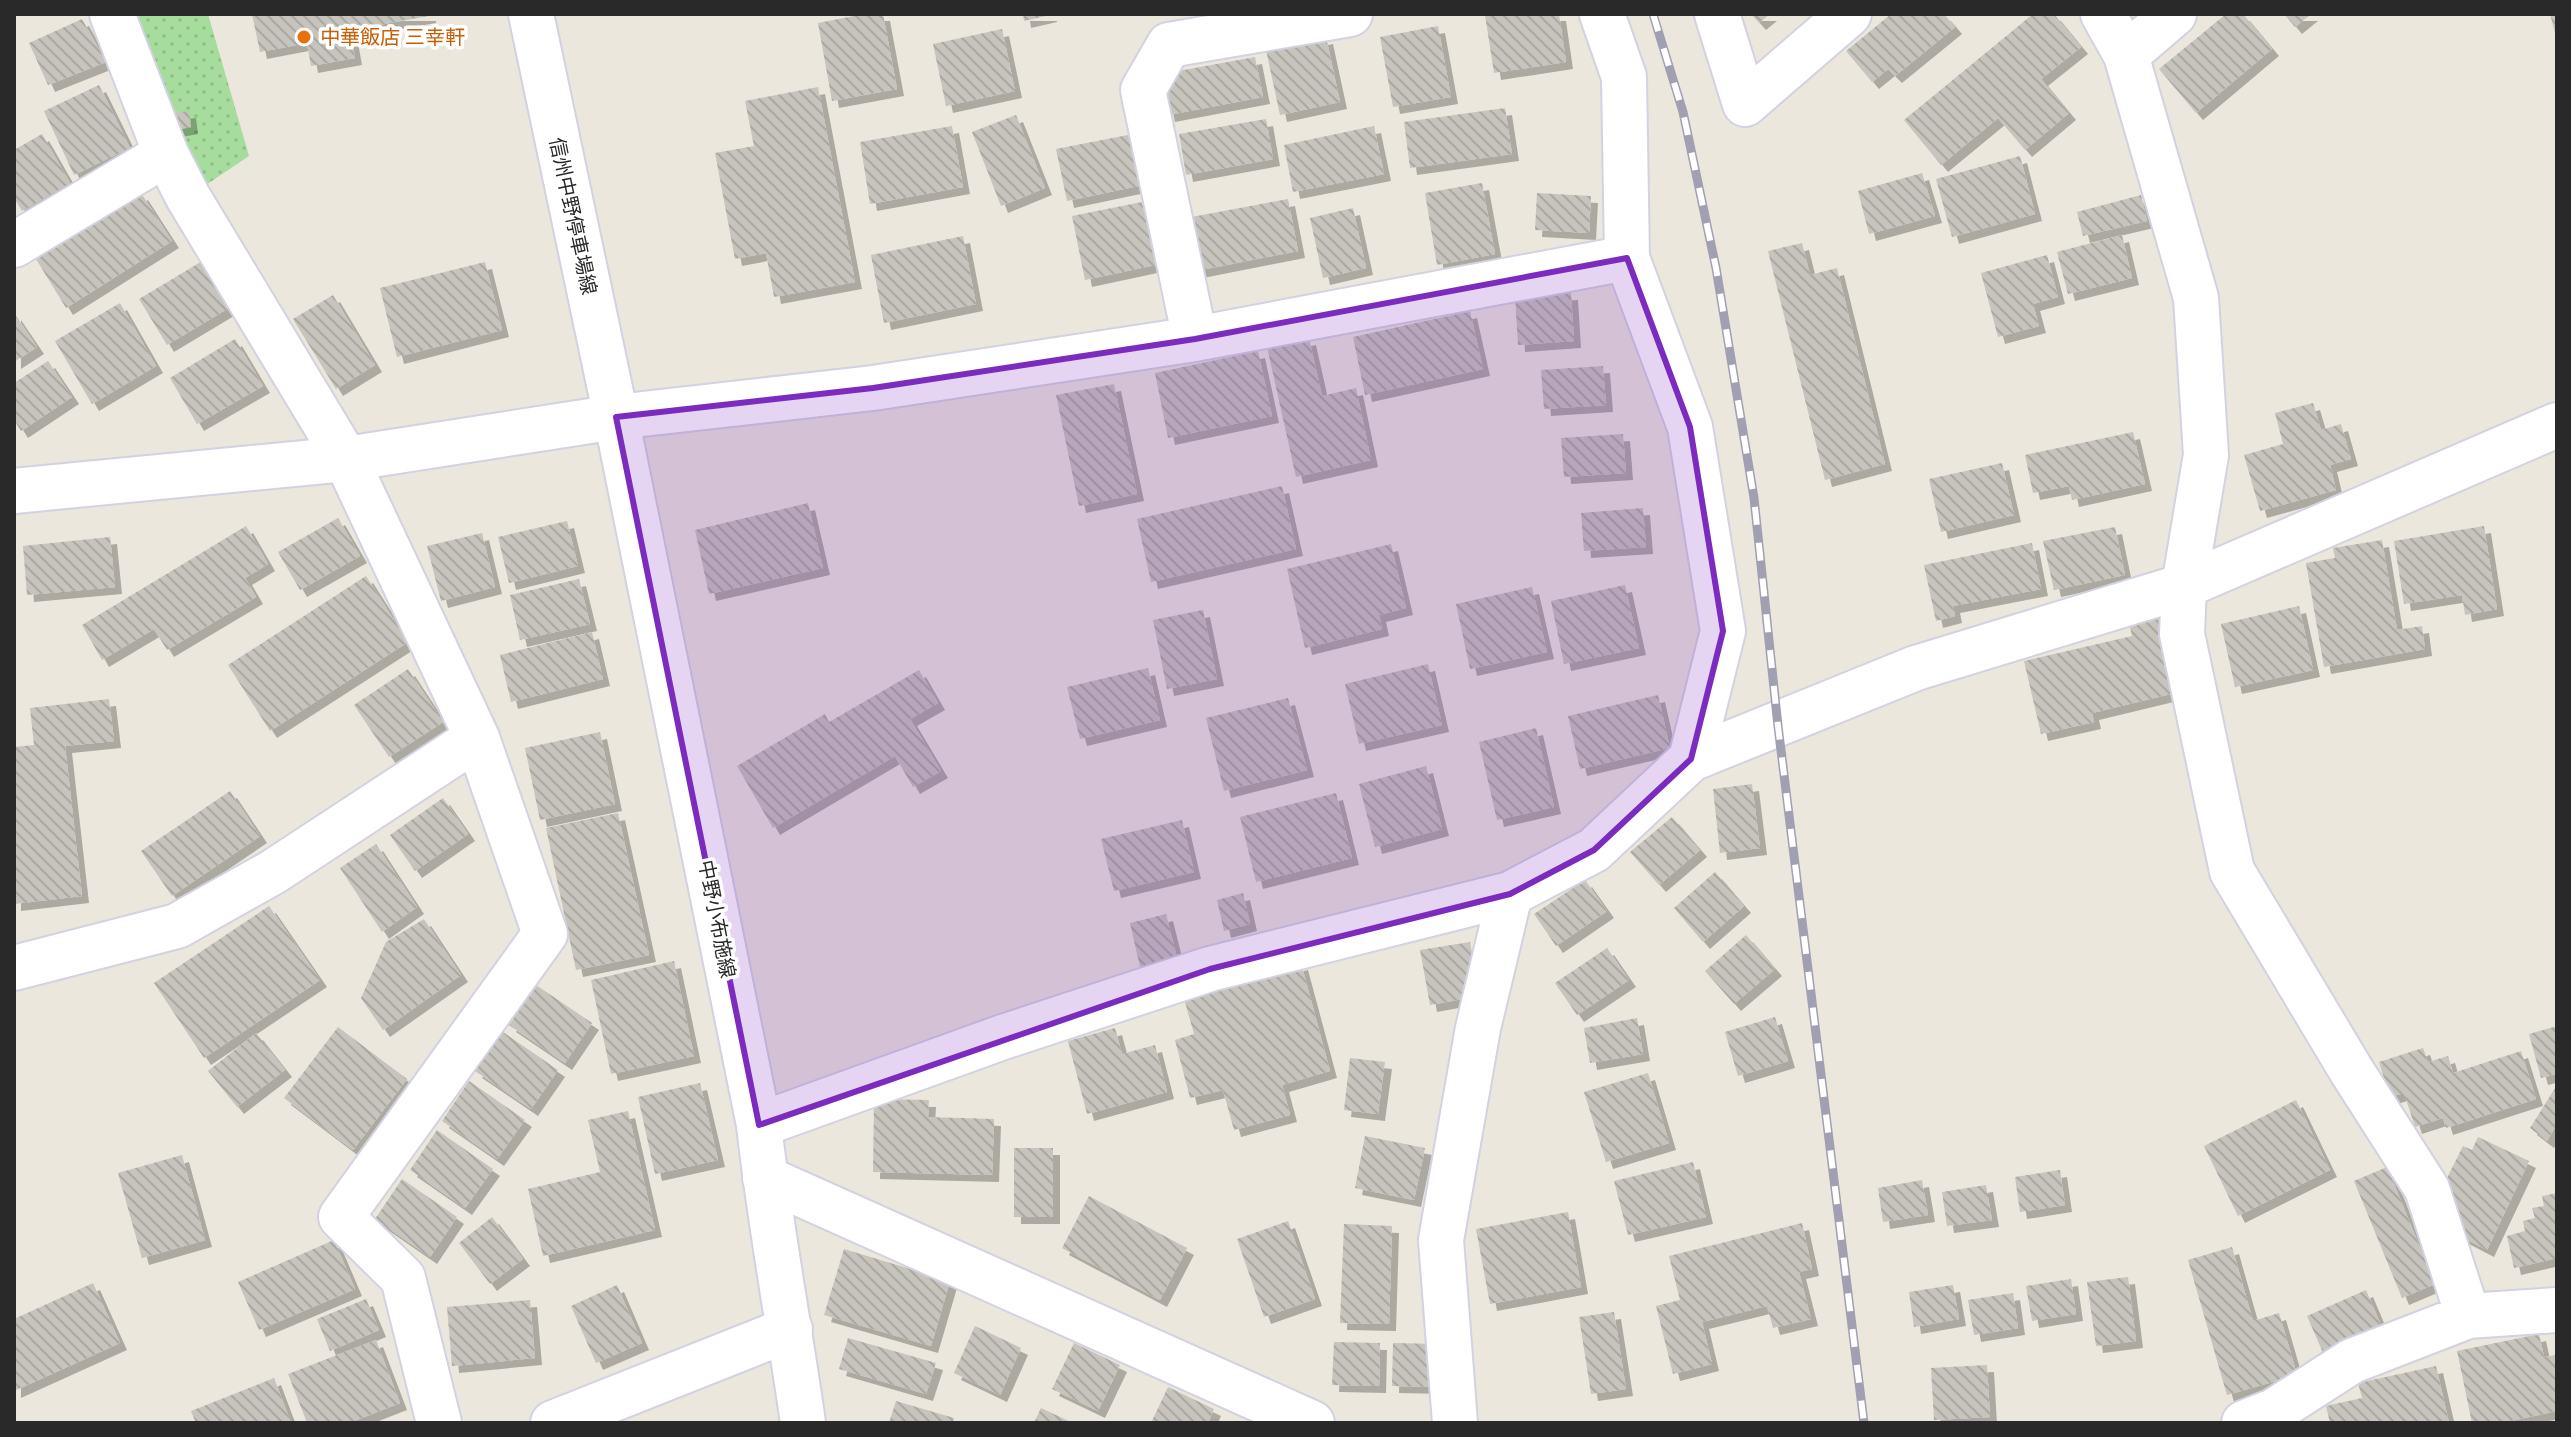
<svg xmlns="http://www.w3.org/2000/svg" width="2571" height="1437" font-family="'Golos Text','Noto Sans JP',sans-serif">
	<defs>
		<pattern id="park-dots" width="8" height="8" patternUnits="userSpaceOnUse" patternTransform="scale(2)"><rect width="8" height="8" fill="#a6dd9d"/><path d="M2 2h.1M6 6h.1" fill="none" stroke="#8fbe87" stroke-width="1.8" stroke-linecap="round"/></pattern>
		<pattern id="building-back-hatch" width="6" height="6" patternUnits="userSpaceOnUse" patternTransform="scale(2)"><rect width="6" height="6" fill="#c6c4bc"/><path d="M-1 5l2 2M0 0l6 6M5-1l2 2" fill="none" stroke="#aaa8a2"/></pattern>
		<filter id="shadow"><feDropShadow dx="7" dy="7" stdDeviation="0" flood-color="#0004"/></filter>
	</defs>
	<rect width="100%" height="100%" fill="#ebe7dc"/>
	<!-- park -->
	<path fill="url(#park-dots)" d="M112 14H208L249 156 188 197Z"/>
	<!-- building -->
	<path fill="url(#building-back-hatch)" filter="url(#shadow)" d="M252 14H429V16L350 30 355 58 311 66 307 43 260 52Z
		M864 14H883L897 89 832 101 818 23Z
		M1023 14H1050V15L1024 21Z
		M1494 14H1559L1566 62 1494 73 1485 15Z
		M1751 14H1770L1759 23Z
		M1891 14H1944L1955 27 1895 76 1888 69 1872 82 1846 51Z
		M2033 14H2054L2081 47 2041 79 2069 113 2025 150 1998 118 1941 165 1904 120Z
		M2226 14H2243L2272 49 2196 113 2159 69Z
		M2284 14H2311L2295 27Z
		M2550 14H2557V36L2556 37Z
		M82 19 106 62 48 85 29 43Z
		M1438 26 1451 97 1393 107 1380 37Z
		M1002 29 1015 91 946 106 933 44Z
		M1326 37 1340 102 1280 115 1266 50Z
		M1255 57 1263 97 1168 115 1162 87 1178 71Z
		M99 85 130 148 74 175 44 111Z
		M818 87 855 282 774 297 766 253 735 259 715 153 754 146 745 101Z
		M1505 108 1512 154 1410 168 1404 122Z
		M189 111 191 127 175 130 173 113Z
		M1016 115 1045 188 1001 206 972 132Z
		M1266 119 1273 159 1186 175 1179 134Z
		M952 126 963 187 870 204 860 142Z
		M1374 126 1384 174 1293 192 1284 145Z
		M42 134 70 183 22 211 14 198V150Z
		M1133 134 1143 185 1067 201 1056 149Z
		M2020 156 2035 214 1952 237 1936 179Z
		M1922 173 1935 216 1869 234 1858 191Z
		M1482 183 1495 254 1437 265 1425 193Z
		M141 193 172 241 66 308 36 259Z
		M1537 193 1591 196 1589 233 1535 230Z
		M2141 195 2147 221 2083 236 2077 212Z
		M1288 199 1298 251 1196 271 1186 218Z
		M1142 202 1155 265 1085 280 1072 216Z
		M1353 208 1366 268 1323 278 1310 218Z
		M2122 235 2132 278 2068 294 2057 252Z
		M963 236 976 304 884 323 871 255Z
		M1802 243 1810 275 1837 268 1885 464 1825 480 1768 251Z
		M2047 255 2058 297 2033 304 2039 326 1998 337 1981 273Z
		M204 260 232 306 167 345 139 299Z
		M485 262 502 330 397 357 380 288Z
		M1571 293 1574 341 1518 345 1515 296Z
		M333 295 375 365 336 389 293 319Z
		M120 303 156 366 92 404 55 341Z
		M1470 311 1483 369 1365 395 1353 337Z
		M14 313 37 347 14 362Z
		M1309 338 1322 396 1356 388 1371 460 1296 477 1267 347Z
		M235 339 263 386 197 424 170 378Z
		M1258 351 1272 416 1168 438 1155 373Z
		M48 361 72 397 21 431 14 420V383Z
		M1603 366 1606 405 1544 409 1541 370Z
		M1114 384 1137 494 1079 506 1056 395Z
		M2313 403 2321 430 2341 424 2351 459 2330 465 2336 490 2260 511 2244 455 2283 444 2275 413Z
		M2133 432 2145 484 2072 500 2069 486 2033 493 2025 455Z
		M1623 434 1626 473 1564 477 1561 438Z
		M2002 463 2014 515 1941 532 1929 479Z
		M1282 486 1296 549 1151 582 1137 519Z
		M808 503 823 568 709 594 695 530Z
		M1643 508 1646 547 1584 551 1581 513Z
		M338 518 360 556 300 590 278 552Z
		M567 521 578 566 509 583 498 537Z
		M246 526 268 564 245 578 256 597 167 650 154 629 102 660 82 625Z
		M2484 526 2497 609 2465 615 2462 595 2404 604 2394 541Z
		M2115 527 2125 575 2054 590 2043 541Z
		M482 533 495 587 441 601 427 546Z
		M110 537 115 587 27 595 23 546Z
		M2382 540 2397 630 2422 626 2425 649 2324 667 2306 563 2335 558 2333 548Z
		M2032 543 2041 589 1953 606 1955 616 1936 621 1924 565Z
		M1391 544 1406 608 1379 615 1382 629 1305 648 1287 569Z
		M366 576 408 642 270 731 228 665Z
		M579 579 590 624 520 640 510 595Z
		M1625 585 1639 648 1564 664 1551 601Z
		M1532 587 1547 652 1470 669 1456 604Z
		M2299 606 2313 670 2235 687 2221 624Z
		M1203 610 1217 679 1167 689 1153 620Z
		M2161 615 2179 692 2092 713 2094 722 2041 734 2024 661 2132 636 2129 622Z
		M592 632 603 679 511 702 500 655Z
		M1428 664 1442 725 1359 744 1345 684Z
		M1148 668 1160 720 1080 739 1067 687Z
		M408 669 443 722 389 757 354 705Z
		M919 670 938 703 910 719 941 771 913 787 895 756 773 828 737 766 825 714 829 722Z
		M1658 695 1670 748 1580 769 1568 716Z
		M1288 698 1307 770 1224 791 1206 718Z
		M109 699 114 741 65 746 82 896 14 904V747L34 745 30 708Z
		M1536 728 1554 807 1497 820 1479 742Z
		M600 732 615 804 540 820 525 748Z
		M1426 766 1442 829 1375 847 1359 784Z
		M1752 784 1760 848 1720 853 1713 789Z
		M230 791 260 836 172 896 141 851Z
		M1336 793 1352 858 1256 882 1240 817Z
		M443 798 468 834 415 871 390 835Z
		M618 813 649 955 576 970 546 828Z
		M1672 817 1700 850 1659 885 1630 852Z
		M1182 820 1194 872 1114 891 1101 839Z
		M376 844 417 907 382 932 340 868Z
		M1715 872 1744 906 1703 942 1674 908Z
		M1585 880 1607 911 1556 946 1534 914Z
		M1243 893 1250 924 1224 931 1217 900Z
		M269 906 320 980 204 1058 154 983Z
		M1166 914 1177 958 1140 967 1130 923Z
		M424 919 461 975 383 1030 361 998 386 942Z
		M1746 935 1775 969 1734 1004 1705 971Z
		M1470 942 1479 996 1430 1005 1420 950Z
		M1607 948 1629 980 1577 1015 1555 983Z
		M674 961 694 1056 611 1074 591 980Z
		M1301 963 1330 1071 1282 1085 1290 1115 1234 1130 1223 1090 1190 1098 1175 1040 1194 1034 1183 995Z
		M536 985 592 1023 565 1063 509 1025Z
		M1775 1017 1788 1061 1738 1076 1725 1032Z
		M1637 1018 1643 1054 1590 1063 1584 1028Z
		M2557 1026V1074L2541 1078 2529 1034Z
		M338 1027 407 1079 353 1150 284 1098Z
		M1115 1028 1122 1054 1155 1045 1167 1092 1087 1114 1068 1041Z
		M503 1032 558 1070 531 1109 475 1071Z
		M256 1033 285 1070 237 1107 208 1071Z
		M2423 1048 2428 1062 2448 1056 2453 1073 2521 1051 2536 1099 2446 1128 2443 1118 2415 1127 2404 1093 2390 1097 2379 1062Z
		M1350 1058 1385 1062 1378 1114 1344 1110Z
		M1648 1073 1669 1143 1606 1162 1584 1092Z
		M469 1081 525 1120 497 1159 442 1121Z
		M700 1083 718 1160 655 1174 638 1097Z
		M2557 1085V1124L2547 1141 2530 1128Z
		M874 1099 929 1100 928 1117 994 1119 992 1175 873 1172Z
		M2296 1100 2330 1170 2238 1216 2204 1146Z
		M628 1111 655 1230 543 1256 528 1189 600 1172 588 1120Z
		M437 1130 493 1169 465 1208 410 1170Z
		M1365 1136 1425 1148 1414 1200 1355 1188Z
		M2478 1137 2529 1161 2487 1250 2460 1236 2446 1180 2463 1146 2472 1150Z
		M1014 1148H1053V1217H1014Z
		M182 1155 205 1240 142 1258 118 1173Z
		M1693 1162 1706 1217 1628 1235 1614 1181Z
		M2387 1167 2435 1284 2402 1298 2354 1181Z
		M2060 1170 2065 1205 2020 1212 2015 1177Z
		M402 1179 457 1217 430 1257 375 1219Z
		M1922 1180 1928 1215 1883 1222 1878 1188Z
		M1986 1185 1992 1220 1947 1226 1942 1192Z
		M2557 1193V1258L2514 1268 2507 1236 2525 1231 2523 1221 2535 1218 2532 1208 2544 1206 2542 1196Z
		M1089 1196 1187 1248 1160 1300 1062 1248Z
		M1568 1212 1581 1287 1490 1304 1476 1229Z
		M492 1217 523 1259 490 1284 459 1243Z
		M1288 1221 1315 1299 1264 1317 1237 1239Z
		M1802 1223 1812 1269 1799 1272 1811 1319 1773 1328 1767 1306 1702 1322 1712 1364 1673 1374 1656 1306 1680 1300 1669 1256Z
		M1344 1224 1392 1226 1389 1324 1340 1323Z
		M334 1240 355 1289 259 1330 238 1282Z
		M2232 1247 2253 1321 2279 1313 2297 1375 2227 1395 2188 1260Z
		M844 1249 950 1281 931 1346 824 1315Z
		M2128 1277 2136 1341 2096 1346 2087 1282Z
		M2071 1279 2076 1314 2032 1321 2026 1286Z
		M93 1283 120 1343 14 1391V1319Z
		M617 1285 642 1343 596 1363 571 1306Z
		M1953 1285 1959 1319 1914 1327 1909 1292Z
		M2366 1290 2383 1330 2324 1355 2307 1316Z
		M2013 1293 2018 1328 1974 1335 1968 1300Z
		M366 1299 379 1330 330 1351 317 1319Z
		M530 1300 535 1358 452 1366 447 1307Z
		M1614 1312 1626 1389 1591 1394 1579 1317Z
		M975 1326 1021 1348 1000 1395 954 1373Z
		M2539 1334 2544 1357 2556 1355 2557 1411 2501 1423H2472L2457 1351Z
		M848 1338 936 1363 926 1394 839 1369Z
		M376 1340 400 1403 349 1423H307L288 1374Z
		M1334 1342 1380 1343 1379 1386 1332 1385Z
		M1074 1343 1120 1365 1098 1411 1052 1389Z
		M1393 1343 1440 1344 1438 1387 1392 1386Z
		M1987 1365 1990 1417 1934 1420 1931 1368Z
		M2436 1366 2449 1423H2330L2326 1406 2362 1398 2358 1383Z
		M274 1378 291 1423H196L191 1411Z
		M1168 1387 1214 1409 1208 1423H1151Z
		M896 1401 954 1418 953 1423H889Z
		M1041 1408 1073 1423H1034Z"/>
	<g fill="none" stroke-linecap="round" stroke-linejoin="round">
		<!-- minor casing -->
		<g stroke="#d2d2e1" stroke-width="48">
			<path id="minor" d="M112 14 166 154 188 197 346 459 477 738 545 934 341 1217 403 1278 439 1423
				M1602 14 1624 77 1627 258 1690 427 1723 631 1691 759
				M1717 14 1745 104 1849 14
				M2103 14 2126 55 2196 298 2206 455 2184 586 2182 634 2232 871 2351 1070 2427 1189 2468 1316
				M2126 55 2174 14
				M14 245 166 154
				M1195 339 1143 90 1169 45 1350 14
				M616 417 873 388 1195 339 1627 258
				M14 968 177 926 273 872 477 738
				M759 1125 1003 1037 1210 969 1510 894 1594 850 1691 759 1916 668 2184 586 2557 425
				M765 1178 1312 1423
				M553 1423 790 1329
				M1455 1423 1441 1240 1478 1028 1510 894
				M2244 1423 2274 1411 2352 1361 2468 1316 2557 1310"/>
		</g>
		<!-- tertiary casing -->
		<g stroke="#d2d2e1" stroke-width="48">
			<path id="tertiary" d="M14 491 346 459 616 417"/>
		</g>
		<!-- secondary casing -->
		<g stroke="#d2d2e1" stroke-width="48">
			<path id="secondary" d="M531 14 616 417 759 1125C770 1225 789 1324 803 1423"/>
		</g>
		<!-- minor -->
		<use href="#minor" stroke="#fff" stroke-width="44"/>
		<!-- tertiary -->
		<use href="#tertiary" stroke="#fff" stroke-width="44"/>
		<!-- secondary -->
		<use href="#secondary" stroke="#fff" stroke-width="44"/>
		<!-- rail casing -->
		<g stroke="#a1a0b2" stroke-width="9">
			<path id="rail" d="M1653 14 1683 112 1716 268 1754 498 1778 726 1864 1423"/>
		</g>
		<!-- rail -->
		<use href="#rail" stroke="#fff" stroke-width="6" stroke-dasharray="18" stroke-linecap="butt"/>
	</g>
	<!-- marked area -->
	<path fill="#7b2cbf" fill-opacity="0.2" stroke="#7b2cbf" stroke-width="6" stroke-linejoin="round" d="M1627 258 1690 427 1723 631 1691 759 1594 850 1510 894 1210 969 759 1125 616 417 873 388 1195 339Z"/>
	<!-- markers -->
	<circle fill="#e8710a" stroke="#fff" stroke-width="3" cx="304" cy="37" r="8"/>
	<g text-anchor="middle" stroke-width="7" stroke-linejoin="round" paint-order="stroke">
		<!-- food labels -->
		<g font-size="20" fill="#c56008" stroke="#fff" text-anchor="start">
			<text x="320" y="44">中華飯店 三幸軒</text>
		</g>
		<!-- street labels -->
		<g font-size="20" fill="#292929" stroke="#fff">
			<text transform="translate(573 216) rotate(78)" y="7">信州中野停車場線</text>
			<text transform="translate(717 919) rotate(79)" y="7">中野小布施線</text>
		</g>
	</g>
	<!-- border -->
	<rect width="2571" height="1437" fill="none" stroke="#292929" stroke-width="32"/>
</svg>
